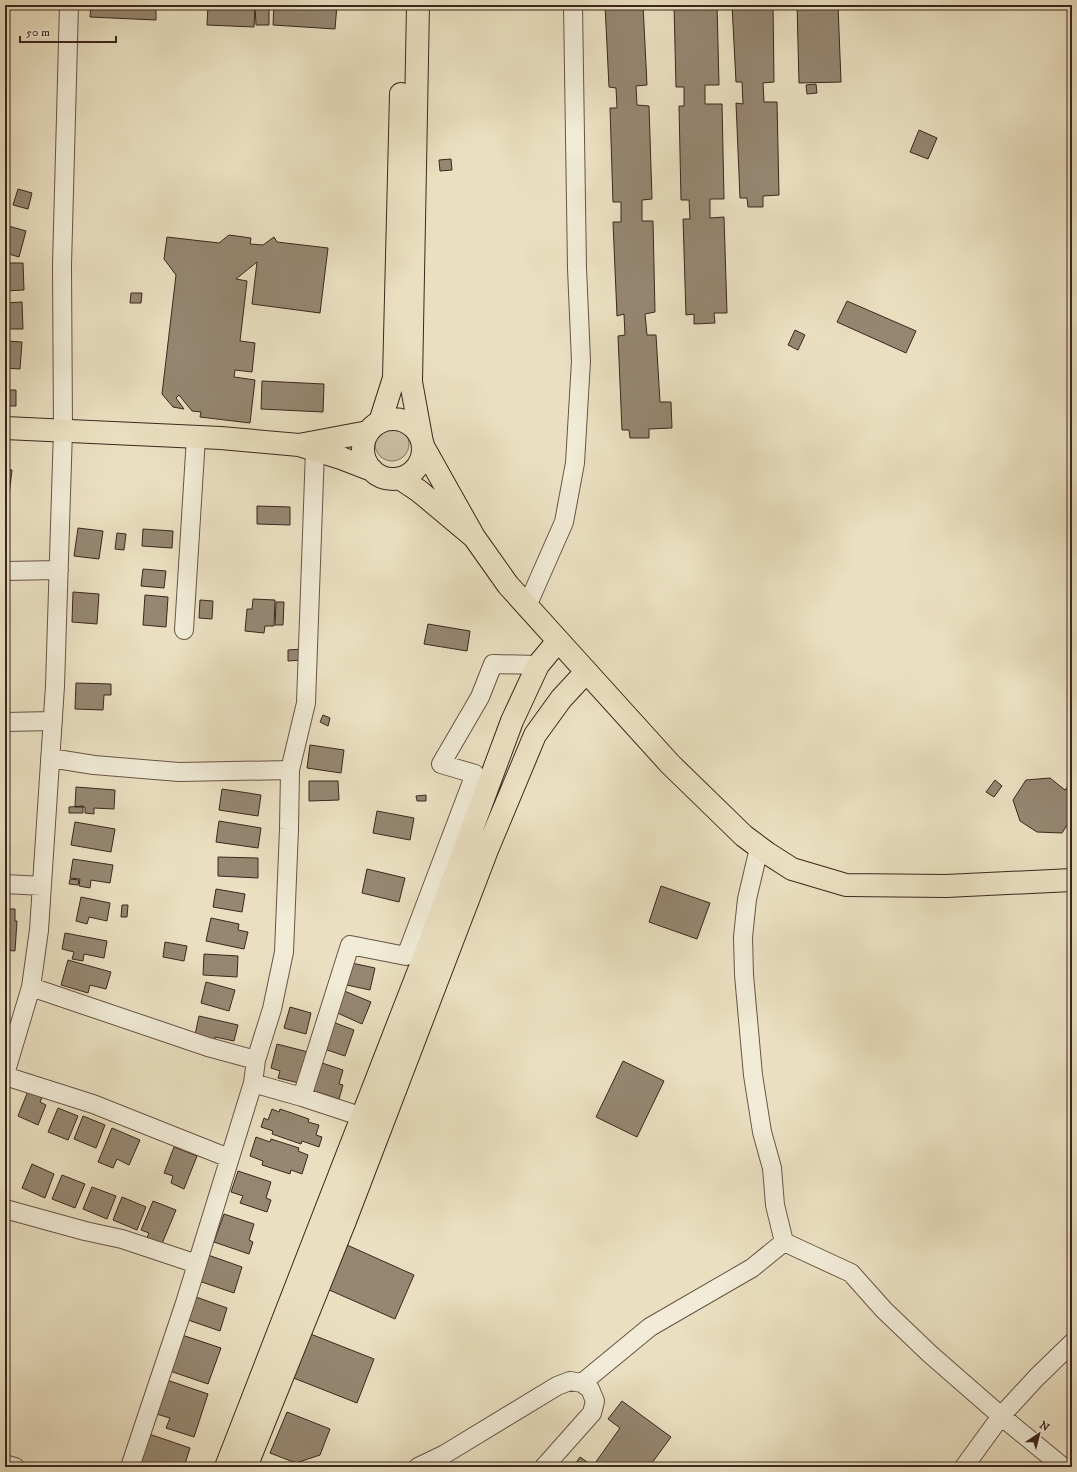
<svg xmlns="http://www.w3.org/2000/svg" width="1077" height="1472" font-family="'IM FELL DW Pica',serif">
	<rect width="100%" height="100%" fill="#eae0c1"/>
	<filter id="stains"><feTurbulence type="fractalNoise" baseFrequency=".005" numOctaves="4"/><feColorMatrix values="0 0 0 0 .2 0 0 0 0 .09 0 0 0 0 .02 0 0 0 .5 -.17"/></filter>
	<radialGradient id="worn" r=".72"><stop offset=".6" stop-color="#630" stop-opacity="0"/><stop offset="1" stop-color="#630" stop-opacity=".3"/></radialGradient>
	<!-- green -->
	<path fill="#ccc0a5" stroke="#847361" d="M375 444a17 17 0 1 1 34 0a17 17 0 1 1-34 0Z"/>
	<!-- building -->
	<path fill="#968772" stroke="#3c261d" d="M91 5H156V20L90 17Z
		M208 5H255L254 27 207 25Z
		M255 5H269V25H256Z
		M274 5H337L335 29 273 25Z
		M605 5H643L647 85 636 86 637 105 649 106 652 199 642 200V221H653L655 312 645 314 647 335H656L660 402H671L672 428 649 429V438H630L629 430H622L618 336 625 335 624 314 617 316 613 222H621V202H613L610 108H617L616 88 609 87Z
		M674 5H717L719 85H705V104H722L724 199H710V218L724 217 727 313H714L715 323 694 324V314L686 315 683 219H690L689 200H681L679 106H684V87H676Z
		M732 5H773L774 82 763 83 764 102H777L779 195 763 196V207H748L747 198H740L736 103 743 104 742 82H736Z
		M797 5H838L841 82 799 83Z
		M816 84 817 93 807 94 806 85Z
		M919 130 937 138 928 159 910 152Z
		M451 159 452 170 440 171 439 160Z
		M18 189 32 193 28 209 13 205Z
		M5 225 26 231 19 257 5 253Z
		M229 235 251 238 250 244 263 245 274 237 277 242 328 248 320 313 252 304 257 262 236 279 247 281 240 341 255 343 252 372 235 370 234 377 255 380 250 423 200 417 201 412 192 411 179 395 176 398 184 409 173 407 162 394 176 275 164 259 167 237 219 243Z
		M5 263H23L24 290 5 291Z
		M131 293H142L141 303H130Z
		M847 301 916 331 906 353 837 322Z
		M22 302 23 329H5V303Z
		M795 330 805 335 798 350 788 345Z
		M5 341 22 342 20 369 5 368Z
		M5 379H8V390H16V406H5Z
		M262 381 324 384 323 412 261 409Z
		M5 469 12 470 9 496 5 495Z
		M257 506 290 507V525L257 524Z
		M78 528 103 531 99 559 74 556Z
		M143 529 173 531 172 548 142 546Z
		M117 533 126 534 124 550 115 549Z
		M5 535 9 536 5 558Z
		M143 569 166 571 164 588 141 586Z
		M73 592 99 594 97 624 72 622Z
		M145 595 168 597 166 627 143 625Z
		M253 599 275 600 274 626H265L264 633 245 631 247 609H252Z
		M200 600 213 601 212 619 199 618Z
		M276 602H284L283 625H275Z
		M5 614 9 615 6 641H5Z
		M428 624 470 631 467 651 424 644Z
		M302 649V660L288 661V650Z
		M76 683 111 684V695H104L103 710 75 709Z
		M323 715 330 718 328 726 320 722Z
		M310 745 344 750 341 773 307 768Z
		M1050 778 1065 790 1072 781V817L1062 833 1037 832 1020 821 1013 800 1026 780Z
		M995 780 1002 786 994 797 986 792Z
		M309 781H338L339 800 309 801Z
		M76 787 115 790 114 809 94 808V814L85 813V807H75Z
		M222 789 261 795 258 816 219 810Z
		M426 795V801H417L416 796Z
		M83 806V813H69V807Z
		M377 811 414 818 410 840 373 833Z
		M219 821 261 828 258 848 216 842Z
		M75 822 115 829 111 852 71 845Z
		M218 857 258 858V878L218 876Z
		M73 859 113 865 110 883 91 880 90 888 79 886 80 879 70 878Z
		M367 869 405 878 399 902 362 893Z
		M70 879 79 880 78 885 69 884Z
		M661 886 710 903 697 939 649 922Z
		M216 889 245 894 242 912 213 907Z
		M81 897 110 903 107 921 89 917 87 924 76 921Z
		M5 904 7 905V909H15V921H17L15 951 5 950Z
		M122 905H128L127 917H121Z
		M211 918 239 924 238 930 248 932 244 949 206 941Z
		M65 933 107 941 104 958 84 954 83 961 72 959 74 952 62 949Z
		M165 942 187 946 184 961 163 957Z
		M204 954 238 956 237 977 203 975Z
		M68 960 111 972 106 989 90 985 88 993 61 985Z
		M347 962 375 968 370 990 342 984Z
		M206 982 235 990 229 1011 201 1003Z
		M342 990 371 1002 362 1024 333 1011Z
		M290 1007 311 1013 306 1034 284 1028Z
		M199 1016 238 1025 234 1041 215 1037 214 1045 195 1035Z
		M330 1021 354 1030 345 1056 321 1048Z
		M277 1044 308 1052 299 1083 278 1078 280 1071 271 1068Z
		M623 1061 664 1081 637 1137 596 1117Z
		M319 1062 343 1070 339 1084 343 1085 339 1099 311 1090Z
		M28 1091 42 1097 40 1102 46 1105 38 1125 18 1116Z
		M58 1108 78 1116 68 1140 48 1132Z
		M272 1109 279 1112 280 1109 309 1119 308 1122 319 1125 316 1135 322 1137 319 1147 302 1141 301 1144 272 1134 273 1131 261 1127 264 1118 268 1120Z
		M83 1116 105 1125 96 1148 74 1139Z
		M112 1128 140 1140 129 1165 117 1159 113 1168 98 1162Z
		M256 1137 270 1142 271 1139 299 1148 298 1151 308 1155 302 1174 291 1170 290 1174 262 1165 263 1161 250 1156Z
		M174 1147 197 1156 184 1189 171 1183 173 1176 164 1173Z
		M32 1164 54 1174 45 1198 22 1188Z
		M238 1171 271 1182 266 1198 271 1200 267 1212 240 1203 243 1196 231 1192Z
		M62 1175 85 1184 75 1208 52 1199Z
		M92 1187 116 1196 107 1219 83 1209Z
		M122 1197 146 1207 137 1230 113 1220Z
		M153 1201 176 1210 161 1246 146 1240 149 1233 141 1230Z
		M224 1214 254 1224 249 1240 253 1242 249 1254 214 1242Z
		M347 1245 414 1275 395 1319 327 1289Z
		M208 1255 242 1267 234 1293 199 1281Z
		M196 1297 227 1308 220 1331 188 1320Z
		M308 1333 374 1359 357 1403 291 1377Z
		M179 1334 221 1348 208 1384 170 1371Z
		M164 1379 208 1394 194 1437 166 1428 170 1418 153 1413Z
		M622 1401 671 1437 649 1467H573L580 1457 593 1466 620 1428 608 1419Z
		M287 1412 330 1429 320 1455 296 1463 270 1453Z
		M149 1434 190 1448 184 1467H139Z"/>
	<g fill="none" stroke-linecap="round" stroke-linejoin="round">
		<!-- minor casing -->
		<g stroke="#685446" stroke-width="20">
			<path id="minor" d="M5 571 59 570
				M527 606 564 522 575 463 581 361 577 268 573 5
				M184 630 196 437
				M5 722 53 721
				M50 758 94 765 179 772 290 770 289 829 284 952 272 1009 256 1060 253 1083 185 1303 130 1467
				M290 770 306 703 315 450
				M759 848 747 899 743 937 744 975 753 1075 762 1132 772 1168 775 1205 784 1242 851 1273 884 1310 930 1354 1001 1416 1063 1467
				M5 884 42 886
				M31 987 208 1047 256 1060
				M5 1074 31 987 39 930 55 686 63 430 62 265 69 5
				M5 1076 93 1104 229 1158
				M253 1083 302 1097 363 1117
				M302 1097 350 945 406 956 475 774 441 764 480 697 493 664 538 665
				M5 1209 85 1231 122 1239 197 1264
				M582 1383 650 1327 752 1268 784 1242
				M5 1464 15 1467
				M418 1467 445 1454 557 1386 570 1381 582 1383 590 1389 595 1401 592 1413 544 1467
				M964 1467 1001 1416 1036 1378 1072 1343"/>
		</g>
		<!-- major casing -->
		<g stroke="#3c261d" stroke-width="24">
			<path id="major" d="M418 5 411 382 421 437
				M363 449a30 30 0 1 1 60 0a30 30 0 1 1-60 0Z
				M380 422 394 378 401 94
				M5 428 221 438 299 445
				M368 432 299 445 341 458 372 470
				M401 479 419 491 474 537 424 448
				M474 537 508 585 670 764 744 836 767 853 792 869 846 885 946 886 1072 880
				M226 1467 430 942 512 721 538 665 558 641
				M246 1467 345 1221 487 850 535 735 561 699 586 672"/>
		</g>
		<!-- minor -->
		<use href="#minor" stroke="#f1ebd7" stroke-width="18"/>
		<!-- major -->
		<use href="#major" stroke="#eae0c1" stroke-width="22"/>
	</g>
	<!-- margin -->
	<rect width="1077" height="1472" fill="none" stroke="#eae0c1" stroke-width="20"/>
	<rect x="6" y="6" width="1065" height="1460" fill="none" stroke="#3c261d" stroke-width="2"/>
	<rect x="10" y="10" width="1057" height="1452" fill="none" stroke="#3c261d"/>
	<!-- north arrow -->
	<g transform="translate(1039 1434) rotate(35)" stroke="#f1ebd7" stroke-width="3" paint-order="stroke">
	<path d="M0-3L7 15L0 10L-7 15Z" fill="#3c261d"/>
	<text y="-6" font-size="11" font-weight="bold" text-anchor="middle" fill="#3c261d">N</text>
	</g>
	<!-- scale -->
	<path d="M20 36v6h96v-6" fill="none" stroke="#3c261d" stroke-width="2"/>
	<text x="26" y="36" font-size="12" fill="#3c261d" stroke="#f1ebd7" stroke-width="3" paint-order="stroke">50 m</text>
	<rect width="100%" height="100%" filter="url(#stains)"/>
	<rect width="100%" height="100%" fill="url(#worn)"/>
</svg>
